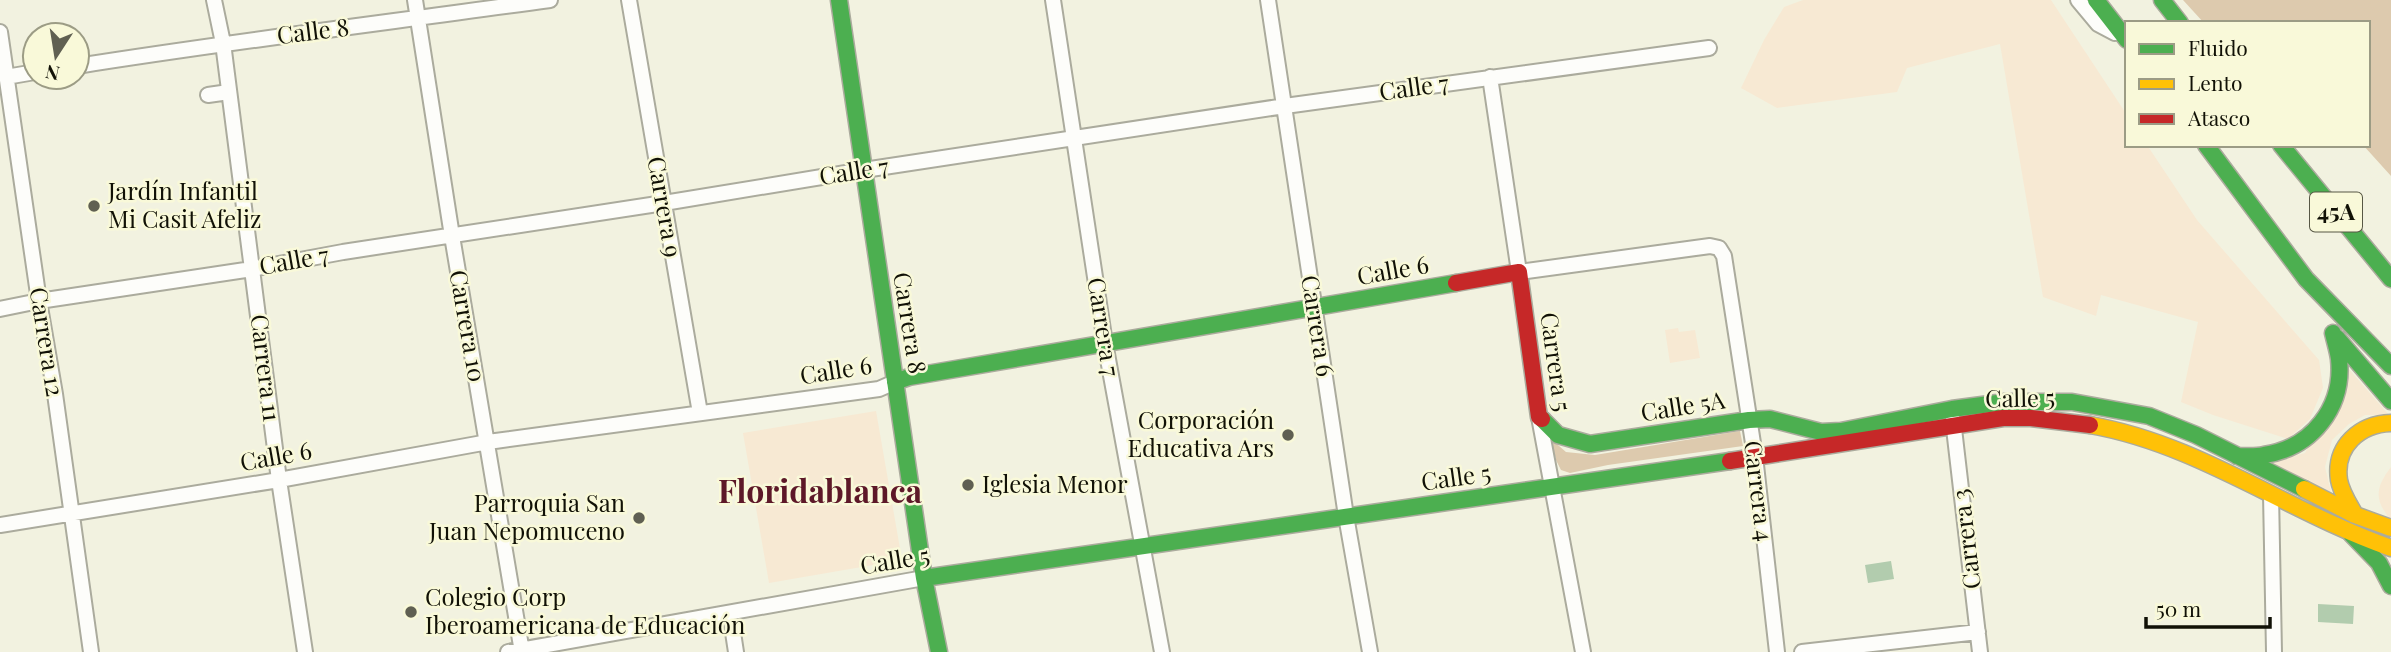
<svg xmlns="http://www.w3.org/2000/svg" width="2391" height="652" font-family="'Playfair Display',serif">
	<rect width="100%" height="100%" fill="#f2f2e0"/>
	<!-- green -->
	<path fill="#f7e9d3" d="M1803 0H2051L2127 115V145H2147L2197 220 2319 360 2323 388 2310 419 2288 439 2213 415 2181 402 2198 322 2101 295 2096 316 2043 297 2000 44 1907 68 1897 92 1777 108 1741 88 1764 40 1784 7Z
		M1678 328 1679 332 1695 330 1700 358 1670 363 1665 330Z
		M2348 368 2389 415H2365L2349 424 2332 440 2325 467 2331 492 2267 463 2305 453Z
		M876 411 902 560 769 583 743 433Z
		M2391 467V520C2374 500 2375 488 2391 467Z"/>
	<!-- forest -->
	<path fill="#ddcaae" d="M2183 0H2391V176L2363 145H2368V23H2204Z
		M1740 431 1743 446 1608 465 1570 473 1561 470 1556 460 1551 439 1566 452 1595 455Z"/>
	<!-- water -->
	<path fill="#b2ccae" d="M1891 561 1894 579 1868 583 1865 565Z
		M2318 604 2354 606 2353 624 2318 622Z"/>
	<g fill="none" stroke-linecap="round" stroke-linejoin="round">
		<!-- street casing -->
		<g stroke="#abab9d" stroke-width="18">
			<path id="street" d="M214 0 223 43 279 480 305 652
				M415 0 452 236 522 652
				M629 0 700 413
				M1053 0 1105 343 1162 652
				M1268 0 1346 516 1370 652
				M2078 0 2098 24 2115 33
				M0 32 39 301 55 394 91 652
				M77 66C234 41 392 22 550 0
				M6 77 35 72
				M1490 77 1519 272 1710 246 1719 248 1724 256 1755 456 1777 652
				M208 95 229 92
				M0 309 39 301 252 269 343 252 664 203 864 170 1285 106 1709 48
				M1539 417 1583 652
				M1953 420 1980 652
				M2271 494 2274 652
				M0 525 279 480 488 442 879 389 895 382
				M730 613 736 652
				M508 652 924 578
				M1802 652 1978 632"/>
		</g>
		<!-- fast casing -->
		<g stroke="#abab9d" stroke-width="19">
			<path id="fast" d="M839 0 924 578 939 652
				M2096 0 2127 40
				M2162 0 2180 23
				M2206 145 2306 279 2391 366
				M2281 145 2391 279
				M2337 338 2391 401
				M895 382 909 377 1456 283
				M1542 419 1558 435 1590 444 1749 420 1770 419 1821 432 1841 431 1952 409 2005 402H2072L2149 416 2196 435 2304 489
				M2237 456C2246 456 2255 457 2264 455 2312 448 2344 407 2339 359 2338 351 2335 342 2333 333
				M2351 534 2379 563 2391 586
				M924 578 1730 461"/>
		</g>
		<!-- slow casing -->
		<g stroke="#abab9d" stroke-width="19">
			<path id="slow" d="M2090 425C2199 444 2288 512 2391 548
				M2304 489 2355 515 2391 528
				M2355 515C2349 504 2341 492 2339 480 2334 446 2360 424 2391 423"/>
		</g>
		<!-- jam casing -->
		<g stroke="#abab9d" stroke-width="19">
			<path id="jam" d="M1456 283 1519 272 1539 417 1542 419
				M1730 461 2003 418H2031L2090 425"/>
		</g>
		<!-- street -->
		<use href="#street" stroke="#fdfdfa" stroke-width="14"/>
		<!-- fast -->
		<use href="#fast" stroke="#4caf50" stroke-width="16"/>
		<!-- slow -->
		<use href="#slow" stroke="#ffc107" stroke-width="16"/>
		<!-- jam -->
		<use href="#jam" stroke="#c62828" stroke-width="16"/>
	</g>
	<!-- markers -->
	<g fill="#606052" stroke="#f9f9d9" stroke-width="2.5">
		<circle cx="94" cy="206" r="7"/>
		<circle cx="1288" cy="435" r="7"/>
		<circle cx="968" cy="485" r="7"/>
		<circle cx="639" cy="518" r="7"/>
		<circle cx="411" cy="612" r="7"/>
	</g>
	<g text-anchor="middle" stroke-width="5" stroke-linejoin="round" paint-order="stroke">
		<!-- shield labels -->
		<rect fill="#f9f9d9" stroke="#575745" stroke-width="2" x="2310" y="192.5" width="52" height="39" rx="5"/>
		<g font-size="23" font-weight="bold" fill="#111106">
			<text x="2336" y="220">45A</text>
		</g>
		<!-- street labels -->
		<g font-size="24" fill="#111106" stroke="#f9f9d9">
			<text transform="translate(313 32) rotate(-7)" y="8">Calle 8</text>
			<text transform="translate(1414 88) rotate(-8)" y="8">Calle 7</text>
			<text transform="translate(854 172) rotate(-9)" y="8">Calle 7</text>
			<text transform="translate(664 207) rotate(80)" y="8">Carrera 9</text>
			<text transform="translate(294 261) rotate(-10)" y="8">Calle 7</text>
			<text transform="translate(1393 271) rotate(-10)" y="8">Calle 6</text>
			<text transform="translate(909 323) rotate(81)" y="8">Carrera 8</text>
			<text transform="translate(467 326) rotate(80)" y="8">Carrera 10</text>
			<text transform="translate(1317 326) rotate(81)" y="8">Carrera 6</text>
			<text transform="translate(1103 327) rotate(81)" y="8">Carrera 7</text>
			<text transform="translate(46 342) rotate(81)" y="8">Carrera 12</text>
			<text transform="translate(1555 362) rotate(82)" y="8">Carrera 5</text>
			<text transform="translate(265 368) rotate(83)" y="8">Carrera 11</text>
			<text transform="translate(836 371) rotate(-9)" y="8">Calle 6</text>
			<text transform="translate(2020 399) rotate(-1)" y="8">Calle 5</text>
			<text transform="translate(1683 407) rotate(-9)" y="8">Calle 5A</text>
			<text transform="translate(276 457) rotate(-10)" y="8">Calle 6</text>
			<text transform="translate(1456 478) rotate(-8)" y="8">Calle 5</text>
			<text transform="translate(1758 491) rotate(83)" y="8">Carrera 4</text>
			<text transform="translate(1967 539) rotate(-97)" y="8">Carrera 3</text>
			<text transform="translate(895 561) rotate(-9)" y="8">Calle 5</text>
		</g>
		<!-- poi labels -->
		<g font-size="24" fill="#111106" stroke="#f9f9d9" text-anchor="start">
			<text x="108" y="200">Jardín Infantil<tspan x="108" dy="28">Mi Casit Afeliz</tspan></text>
			<text x="1274" y="429" text-anchor="end">Corporación<tspan x="1274" dy="28">Educativa Ars</tspan></text>
			<text x="982" y="493">Iglesia Menor</text>
			<text x="625" y="512" text-anchor="end">Parroquia San<tspan x="625" dy="28">Juan Nepomuceno</tspan></text>
			<text x="425" y="606">Colegio Corp<tspan x="425" dy="28">Iberoamericana de Educación</tspan></text>
		</g>
		<!-- district labels -->
		<g font-size="32" font-weight="bold" fill="#5d1828" stroke="#f9f9d9">
			<text x="820" y="503">Floridablanca</text>
		</g>
	</g>
	<!-- legend -->
	<rect x="2125" y="21" width="245" height="126" fill="#f9f9d9" stroke="#9c9c85" stroke-width="2"/>
	<rect x="2139" y="44" width="35" height="10" fill="#4caf50" stroke="#9c9c85" stroke-width="2"/>
	<text x="2188" y="56" font-size="21" fill="#111106">Fluido</text>
	<rect x="2139" y="79" width="35" height="10" fill="#ffc107" stroke="#9c9c85" stroke-width="2"/>
	<text x="2188" y="91" font-size="21" fill="#111106">Lento</text>
	<rect x="2139" y="114" width="35" height="10" fill="#c62828" stroke="#9c9c85" stroke-width="2"/>
	<text x="2188" y="126" font-size="21" fill="#111106">Atasco</text>
	<!-- north arrow -->
	<g transform="translate(56 56) rotate(192)"><circle r="33" fill="#f9f9d9" stroke="#9c9c85" stroke-width="2"/>
	<path d="M0-5L12 26L0 18L-12 26Z" fill="#606052"/>
	<text y="-10" font-size="19" font-weight="bold" text-anchor="middle" fill="#111106">N</text>
	</g>
	<!-- scale -->
	<path d="M2146 617v10h124v-10" fill="none" stroke="#111106" stroke-width="3.5"/>
	<text x="2156" y="617" font-size="21" fill="#111106" stroke="#f9f9d9" stroke-width="5" paint-order="stroke">50 m</text>
</svg>
